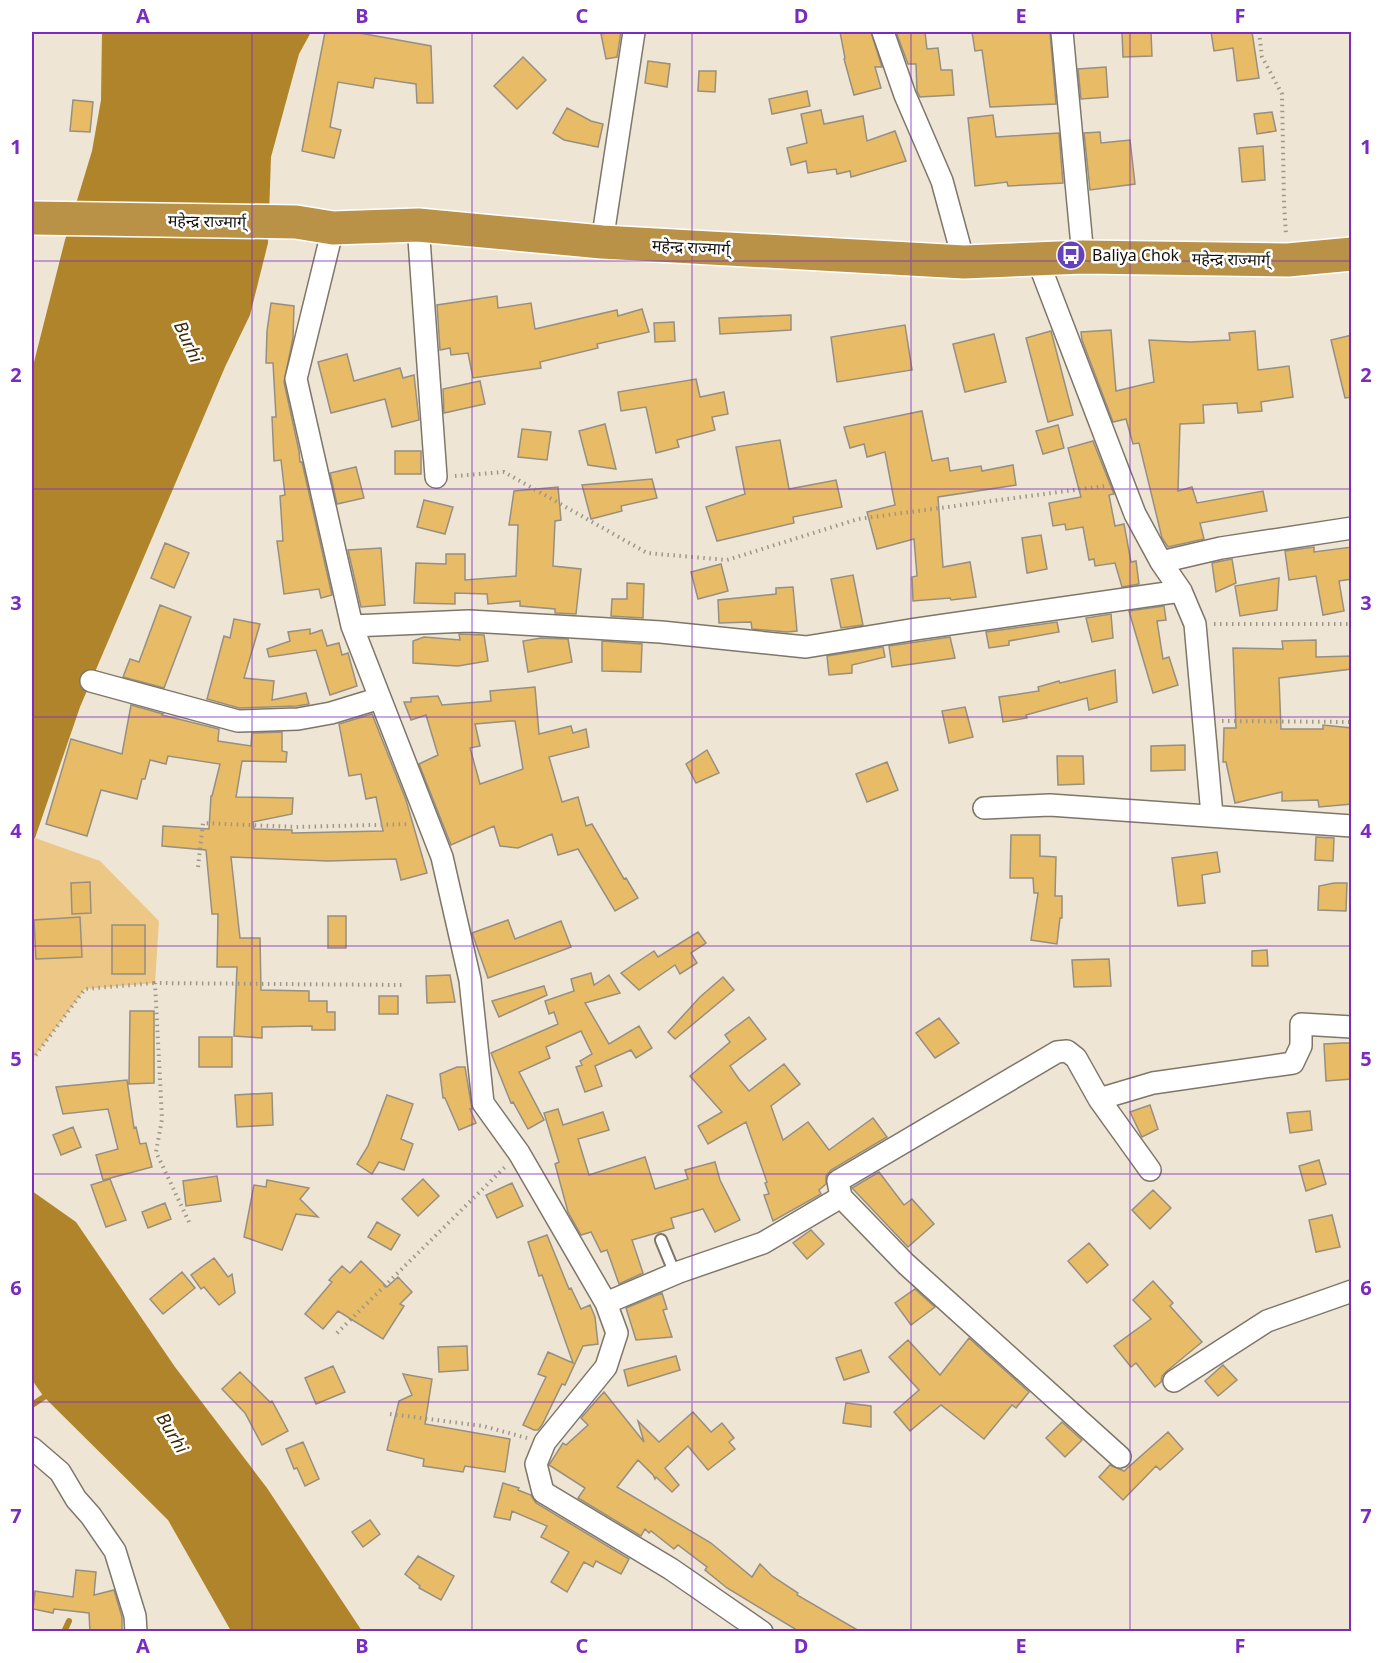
<svg xmlns="http://www.w3.org/2000/svg" width="1383" height="1663" font-family="'Noto Sans','Noto Sans Devanagari',sans-serif">
	<rect width="100%" height="100%" fill="#eee5d5"/>
	<!-- green -->
	<path fill="#ecc785" d="M35 838 100 861 159 921 155 983 85 989 32 1060V840Z"/>
	<!-- water -->
	<path fill="#b0842a" d="M102 32H311L299 54 271 157 268 243 250 315 225 367 80 707 35 838 32 840V370L65 240 92 151 101 100Z
		M32 1191 76 1222 175 1367 267 1488 362 1631H231L168 1520 44 1397 32 1380Z"/>
	<g fill="none" stroke-linecap="round" stroke-linejoin="round">
		<!-- stream -->
		<path stroke="#b0842a" stroke-width="6" d="M32 1405 50 1393
			M64 1632 69 1621"/>
	</g>
	<!-- building -->
	<path fill="#e8bb66" stroke="#978f80" stroke-width="1.5" fill-rule="evenodd" d="M325 32H354L431 46 433 103H417L416 84 375 78 373 88 338 82 330 127 341 130 334 158 302 151Z
		M612 32H621L617 57 606 59 601 34Z
		M840 32H871L882 67H875L881 88 854 95 844 59 845 58Z
		M896 32H925L927 49 938 48 941 70H952L954 95 920 97 917 91 916 64H908Z
		M972 32H1050L1056 104 990 107 982 50 975 51Z
		M1122 32H1151L1152 56 1123 57Z
		M1211 32H1252L1259 78 1237 81 1233 48 1214 51Z
		M523 57 546 80 517 109 494 86Z
		M648 61 670 64 667 87 645 83Z
		M1106 67 1108 97 1081 99 1078 69Z
		M699 71H716L715 92 698 91Z
		M807 91 810 106 772 114 769 99Z
		M73 100 93 102 90 132 70 131Z
		M567 108 591 121 603 124 598 147 564 140 553 133Z
		M821 110 824 124 863 116 867 141 895 131 906 161 851 177 850 171 837 174 836 169 808 173 806 161 791 165 787 148 807 143 801 114Z
		M1272 112 1276 131 1257 134 1254 114Z
		M993 115 996 137 1059 133 1063 183 1008 186 1007 182 975 186 968 118Z
		M1100 132 1101 143 1130 140 1135 184 1090 190 1084 133Z
		M1263 146 1265 180 1242 182 1239 148Z
		M497 296 498 308 531 303 535 329 617 310 618 316 642 309 649 332 597 344 598 348 540 362 541 368 473 378 468 353 451 355 450 348 440 350 437 305Z
		M271 303 294 306 293 338 284 382 299 451 300 462H302L332 595 321 598 319 589 284 594 277 541H283L280 496 285 495 281 460 274 461 272 417H276L273 363H266L267 331Z
		M791 315V330L720 334 719 318Z
		M674 322 675 341 655 342 654 323Z
		M905 325 912 370 837 382 831 337Z
		M1111 330 1116 391 1154 382 1149 340 1190 342 1230 340 1229 333 1255 331 1258 370 1289 366 1293 397 1261 402 1262 411 1238 413 1237 403 1203 405 1204 423 1180 424 1178 491 1192 487 1197 503 1263 491 1267 511 1200 523 1204 539 1168 547 1162 538 1139 443 1133 444 1126 419 1113 422 1082 340 1081 332Z
		M1051 331 1073 415 1048 422 1026 338Z
		M994 334 1006 382 965 392 953 344Z
		M1352 335V397L1345 398 1331 340Z
		M347 354 354 381 400 368 403 378 414 375 419 420 392 427 385 399 331 413 318 362Z
		M696 379 700 397 724 392 728 414 712 417 715 430 677 440 679 447 656 453 646 407 621 411 618 392Z
		M480 381 485 404 444 413 443 389Z
		M922 411 932 461 948 458 950 471 981 466 982 471 1013 465 1016 485 938 497 943 567 970 562 976 597 951 600 950 598 913 601 912 577 917 576 914 539 877 549 867 512 895 505 885 452 867 457 864 444 850 448 844 427Z
		M605 424 616 469 588 465 579 431Z
		M1058 425 1064 448 1043 454 1036 431Z
		M522 429 551 432 547 460 518 457Z
		M780 440 789 489 836 480 842 507 793 517 794 523 717 541 706 507 745 494 736 447Z
		M1093 441 1114 494 1109 495 1115 526 1124 524 1131 562 1136 561 1139 584 1122 587 1115 563 1095 566 1094 559 1089 560 1083 527 1066 530 1065 524 1053 526 1049 503 1081 497 1068 448Z
		M395 451H421V474H395Z
		M356 467 364 498 337 504 330 473Z
		M652 479 657 498 621 506 622 511 591 519 582 485Z
		M558 487 561 520 555 521 553 566 581 569 576 614 555 613V609L520 606V601L488 604 487 594 455 593V604L414 603 416 563 446 564V554H465V580L516 576 518 525H509L514 491Z
		M424 500 453 507 445 534 417 527Z
		M1041 535 1047 569 1027 573 1022 538Z
		M165 543 189 553 174 588 151 578Z
		M1314 547V552L1352 547V579L1339 581 1344 611 1323 615 1316 576 1289 580 1285 551Z
		M381 548 385 605 361 607 348 550Z
		M1232 559 1236 583 1216 592 1212 563Z
		M721 564 728 591 698 599 691 572Z
		M853 575 863 625 841 628 831 579Z
		M1279 578 1277 610 1240 616 1235 586Z
		M627 583 644 584 643 618 611 616 612 599H627Z
		M793 587 797 631 787 632 752 629 751 622 719 623 718 600 776 594V588Z
		M160 605 191 617 164 688 123 677 130 659 139 662Z
		M1164 606 1166 620 1157 621 1163 659 1169 657 1178 685 1153 693 1129 611Z
		M1111 614 1113 638 1092 642 1086 618Z
		M234 619 260 624 244 678 274 681 272 700 306 693 309 704 297 706 239 708 207 699 224 636 230 638Z
		M1057 622 1059 632 1009 641V645L989 648 986 632Z
		M310 629V634L322 630 327 646 339 643 342 655 348 653 357 686 330 695 316 650 269 657 267 649 290 641 288 632Z
		M459 634 484 635 488 661 458 666 413 663V641L424 637 460 640Z
		M950 637 955 658 892 667 889 646Z
		M541 638 568 639 572 662 528 672 523 641Z
		M1316 640V657L1352 656V669L1279 678 1281 729H1323V725L1352 728V804L1319 807 1318 800 1282 801V792L1235 803 1226 762H1223L1224 728H1236L1233 648 1283 649 1282 641Z
		M602 641 642 644 641 672 602 671Z
		M883 647 885 657 852 665V673L829 675 827 656Z
		M1115 670 1117 702 1089 710 1087 698 1026 715 1027 718 1003 722 999 697 1039 691 1038 687 1059 681 1060 683Z
		M535 687 539 734 571 726 573 733 586 729 589 747 549 757 562 802 578 797 586 826 592 824 624 879 626 878 638 898 615 911 578 849 558 855 552 834 518 848 500 846 494 826 451 845 419 764 438 755 426 715 411 720 404 702H411V698L438 696 442 705 491 701 490 691ZM511 721H515L523 769 480 784 470 748 480 746 475 724Z
		M131 705 163 714 162 715 219 729 218 741 251 746 252 733 282 732V751L287 752 286 762 242 761 236 797 293 798 292 814 253 822 254 829 292 830V833L383 831 376 797 366 799 361 774 349 776 339 724 372 714 406 800 427 873 401 880 396 859 328 861 231 857 240 938H260L261 990 309 991V1001H327V1012H335V1030H312V1026L262 1027V1038L234 1036 237 967H217L218 914H212L206 850 162 846 163 826 209 829 211 796H212L220 764 168 756 166 764 150 760 145 779H142L137 799 101 790 87 836 46 824 71 739 122 754Z
		M965 707 973 737 949 743 942 711Z
		M1185 745V770L1151 771V746Z
		M707 750 719 773 696 783 686 764Z
		M1057 756H1083L1084 784 1058 785Z
		M887 762 898 790 867 802 856 774Z
		M1011 835H1040V856L1056 857 1055 896H1062V918H1060L1057 944 1031 940 1038 893H1034L1033 878H1010Z
		M1316 837 1334 838 1333 861 1315 860Z
		M1217 852 1220 872 1202 875 1205 903 1178 906 1172 858Z
		M90 882 91 913 72 914 71 883Z
		M1334 883H1347L1346 911 1318 910 1319 886Z
		M328 916H346V948H328Z
		M80 917 82 957 36 959 34 920Z
		M508 920 515 939 561 921 571 947 488 978 472 933Z
		M112 925H145V974H112Z
		M698 932 706 943 691 953 697 963 680 974 675 965 639 990 621 973 654 951 658 957Z
		M1267 950 1268 966H1252V951Z
		M1109 959 1111 986 1074 987 1072 960Z
		M591 973 594 985 609 975 620 993 585 1003 609 1044 639 1026 652 1048 636 1058 631 1050 595 1066 602 1086 585 1092 576 1067 582 1065 580 1061 592 1054 581 1031 546 1047 550 1058 519 1072 544 1120 528 1129 513 1102 511 1103 491 1053 558 1024 554 1012 549 1014 545 1001 574 991 571 979Z
		M450 975 455 1002 427 1003 426 976Z
		M723 977 734 990 675 1039 668 1032 700 997Z
		M544 986 547 995 499 1017 492 1001Z
		M379 996H398V1014H379Z
		M130 1011H154V1083L129 1084Z
		M749 1017 766 1039 730 1066 739 1079 749 1091 784 1064 800 1084 771 1106 783 1140 808 1122 829 1150 873 1118 887 1137 831 1170 826 1176V1184L819 1190 821 1194 773 1221 764 1195 769 1194 765 1183 767 1182 746 1122 708 1144 698 1126 722 1112 690 1076 730 1042 725 1035Z
		M939 1018 959 1043 935 1058 916 1033Z
		M199 1037H232V1067H199Z
		M1343 1043H1352V1079L1326 1081 1324 1044Z
		M457 1067H465L472 1109H470L476 1123 459 1130 445 1098H443L440 1074Z
		M127 1080 134 1128 136 1127 140 1144 146 1143 152 1167 103 1180 96 1155 118 1149 108 1109 63 1114 56 1087Z
		M272 1093 273 1125 237 1127 235 1095Z
		M387 1095 413 1104 401 1139 413 1144 404 1170 379 1162 372 1174 357 1164 368 1146Z
		M1150 1105 1158 1129 1142 1137 1130 1112Z
		M558 1109 563 1125 603 1112 609 1130 578 1139 589 1175 645 1157 655 1189 688 1179 685 1170 715 1162 720 1180 740 1220 715 1232 703 1209 671 1218 674 1228 632 1240 643 1273 619 1284 607 1250 601 1252 591 1232 581 1235 568 1212 555 1164 559 1162 544 1113Z
		M1310 1111 1312 1130 1290 1133 1287 1113Z
		M73 1127 81 1147 61 1155 53 1135Z
		M1319 1160 1326 1184 1306 1191 1299 1166Z
		M879 1172 904 1205 912 1199 934 1224 908 1247 852 1188Z
		M217 1176 221 1201 186 1206 183 1181Z
		M110 1179 126 1220 106 1227 91 1185Z
		M423 1179 439 1196 418 1216 402 1199Z
		M267 1180 309 1188 300 1199 318 1217 296 1214 282 1250 244 1237 254 1185 266 1187Z
		M512 1183 523 1206 497 1218 486 1195Z
		M1153 1190 1171 1208 1150 1229 1132 1210Z
		M165 1203 171 1219 148 1228 142 1212Z
		M1332 1215 1340 1247 1316 1252 1309 1220Z
		M377 1222 400 1235 391 1250 368 1237Z
		M811 1230 824 1244 807 1259 793 1243Z
		M547 1235 569 1289 571 1288 581 1309 590 1305 595 1317 598 1344 583 1346 565 1385 562 1384 542 1425 538 1430H534L523 1425 546 1377 538 1374 548 1352 573 1363 542 1275 539 1276 528 1242Z
		M1089 1243 1108 1265 1087 1283 1068 1261Z
		M214 1258 228 1277 232 1274 235 1293 219 1305 204 1287 201 1289 191 1275Z
		M361 1261 387 1287 398 1277 412 1292 400 1304 404 1306 383 1339 338 1311 323 1329 305 1314 332 1282 329 1280 342 1266 350 1273Z
		M182 1272 195 1288 163 1314 150 1299Z
		M1153 1281 1173 1303 1170 1306 1202 1342 1167 1371 1162 1376 1161 1382 1155 1387 1136 1363 1131 1367 1114 1346 1151 1319 1133 1300Z
		M915 1289 935 1307 911 1325 895 1303Z
		M662 1293 667 1309 663 1310 672 1337 636 1340 626 1308Z
		M969 1338 1029 1392 1016 1408 1012 1405 984 1439 941 1405 910 1431 894 1412 919 1390 889 1357 908 1340 940 1375Z
		M467 1346 468 1370 439 1372 438 1347Z
		M861 1350 869 1372 844 1380 836 1358Z
		M676 1356 680 1370 628 1386 624 1370Z
		M1223 1365 1237 1380 1218 1396 1205 1381Z
		M333 1366 345 1392 316 1404 305 1378Z
		M240 1372 270 1402 272 1401 288 1431 262 1445 245 1413 222 1389Z
		M403 1374 432 1379 425 1424 510 1439 505 1472 465 1466 463 1472 423 1466 424 1459 387 1450 399 1401 412 1395Z
		M604 1392 644 1442 638 1421 659 1442 693 1412 711 1432 722 1423 734 1438 729 1442 735 1449 708 1470 688 1446 665 1468 679 1485 672 1492 656 1477 655 1479 653 1475 638 1460 617 1487 711 1543 752 1577 760 1564 772 1576 798 1593 797 1595 861 1632H800L727 1588 705 1570 707 1567 678 1545 674 1549 651 1531 649 1533 645 1529 641 1536 578 1498 585 1488 549 1465 563 1443 566 1445 588 1425 581 1418Z
		M846 1403 871 1406V1427L843 1423Z
		M1062 1422 1082 1440 1065 1457 1046 1438Z
		M1168 1432 1183 1449 1160 1470 1156 1466 1123 1500 1099 1477 1110 1465 1124 1471Z
		M303 1442 319 1479 305 1486 297 1468 294 1469 286 1449Z
		M503 1483 519 1488 518 1490 531 1495 536 1503 629 1559 621 1574 596 1561 593 1567 584 1562 567 1592 551 1582 569 1552 541 1537 547 1526 512 1511 510 1520 494 1517Z
		M370 1520 380 1534 363 1547 352 1532Z
		M418 1556 454 1576 441 1600 419 1588 420 1586 405 1574Z
		M76 1570 96 1572 94 1595 114 1590 122 1617V1632H90L89 1613 54 1609 53 1613 33 1609 35 1591 73 1597Z"/>
	<g fill="none" stroke-linecap="round" stroke-linejoin="round">
		<!-- lane casing -->
		<g stroke="#7e7668" stroke-width="14">
			<path id="lane" d="M661 1240 675 1274"/>
		</g>
		<!-- street casing -->
		<g stroke="#7e7668" stroke-width="24">
			<path id="street" d="M883 32 905 95 942 181 964 262
				M1062 32 1083 257
				M418 225 436 477
				M333 228 296 379 352 626 442 857 470 980 483 1103 519 1153 606 1303 617 1333 606 1367 545 1442 536 1464 543 1492 671 1569 762 1632
				M602 242 634 32
				M1038 261 1135 514 1161 562 1181 591 1195 624 1212 815
				M1161 562 1221 548 1352 528
				M352 626 469 621 661 632 806 647 916 629 1181 591
				M91 681 238 721 298 719 331 713 380 698
				M984 808 1050 805 1352 826
				M1099 1099 1150 1170
				M841 1197 838 1181 1057 1052 1067 1051 1076 1058 1099 1099 1153 1083 1293 1063 1301 1046V1024L1352 1027
				M606 1303 679 1272 763 1243 841 1197 906 1264 1120 1457
				M1174 1381 1267 1321 1352 1291
				M32 1448 60 1472 76 1499 91 1516 115 1551 135 1616 136 1632"/>
		</g>
		<!-- highway casing -->
		<g stroke="#fff" stroke-width="36">
			<path id="highway" d="M32 218 296 222 333 228 418 225 602 242 964 262 1083 257 1288 260 1352 254"/>
		</g>
		<!-- path -->
		<path stroke="#9e978b" stroke-width="4" stroke-dasharray="1.5 4.5" stroke-linecap="butt" d="M1259 32 1262 57 1282 94 1284 203 1286 235
			M455 476 504 472 647 553 727 560 858 519 1104 486
			M1214 624H1352
			M1222 721 1352 722
			M198 867 203 823 296 827 410 824
			M32 1060 85 989 155 983
			M189 1222 156 1152 162 1119 155 983 402 985
			M337 1333 506 1166
			M390 1414 483 1426 527 1438"/>
		<!-- lane -->
		<use href="#lane" stroke="#fff" stroke-width="10"/>
		<!-- street -->
		<use href="#street" stroke="#fff" stroke-width="21"/>
		<!-- highway -->
		<use href="#highway" stroke="#b99247" stroke-width="33"/>
	</g>
	<!-- grid -->
	<path fill="none" stroke="#7b2cbf" stroke-width="1.5" stroke-opacity="0.55" d="M252 32V1632M472 32V1632M692 32V1632M911 32V1632M1130 32V1632M32 261H1352M32 489H1352M32 717H1352M32 946H1352M32 1174H1352M32 1402H1352"/>
	<!-- icons -->
	<defs>
		<g id="bus-disc" transform="scale(1.5)"><circle r="9.5" fill="#6542bb" stroke="#fff"/><path d="M-5-6H5V4H4V6H2V4H-2V6H-4V4H-5ZM-3.5-4V0h7V-4ZM-3.5 1.2v1.5H-2V1.2ZM2 1.2v1.5H3.5V1.2Z" fill="#fff"/></g>
	</defs>
	<g fill-rule="evenodd">
		<use href="#bus-disc" x="1071" y="255"/>
	</g>
	<g text-anchor="middle" stroke-width="5" stroke-linejoin="round" paint-order="stroke">
		<!-- street labels -->
		<g font-size="16" fill="#13100b" stroke="#fff">
			<text transform="translate(207 221) rotate(1)" y="6">महेन्द्र राज्मार्ग्</text>
			<text transform="translate(691 247) rotate(3)" y="6">महेन्द्र राज्मार्ग्</text>
			<text transform="translate(1231 259) rotate(1)" y="6">महेन्द्र राज्मार्ग्</text>
		</g>
		<!-- poi labels -->
		<g font-size="16" fill="#13100b" stroke="#fff" text-anchor="start">
			<text x="1092" y="261">Baliya Chok</text>
		</g>
		<!-- water labels -->
		<g font-size="18" font-style="italic" fill="#3b2903" stroke="#fff">
			<text transform="translate(188 342) rotate(65)" y="6">Burhi</text>
			<text transform="translate(172 1433) rotate(59)" y="6">Burhi</text>
		</g>
	</g>
	<!-- border -->
	<rect width="1383" height="1663" fill="none" stroke="#ffffff" stroke-width="66"/>
	<rect x="33" y="33" width="1317" height="1597" fill="none" stroke="#7b2cbf" stroke-width="2"/>
	<g font-size="20" text-anchor="middle" font-weight="bold" fill="#7b2cbf">
		<text x="143" y="23">A</text>
		<text x="362" y="23">B</text>
		<text x="582" y="23">C</text>
		<text x="801" y="23">D</text>
		<text x="1021" y="23">E</text>
		<text x="1240" y="23">F</text>
		<text x="16" y="154">1</text>
		<text x="1366" y="154">1</text>
		<text x="16" y="382">2</text>
		<text x="1366" y="382">2</text>
		<text x="16" y="610">3</text>
		<text x="1366" y="610">3</text>
		<text x="16" y="838">4</text>
		<text x="1366" y="838">4</text>
		<text x="16" y="1066">5</text>
		<text x="1366" y="1066">5</text>
		<text x="16" y="1295">6</text>
		<text x="1366" y="1295">6</text>
		<text x="16" y="1523">7</text>
		<text x="1366" y="1523">7</text>
		<text x="143" y="1653">A</text>
		<text x="362" y="1653">B</text>
		<text x="582" y="1653">C</text>
		<text x="801" y="1653">D</text>
		<text x="1021" y="1653">E</text>
		<text x="1240" y="1653">F</text>
	</g>
</svg>
